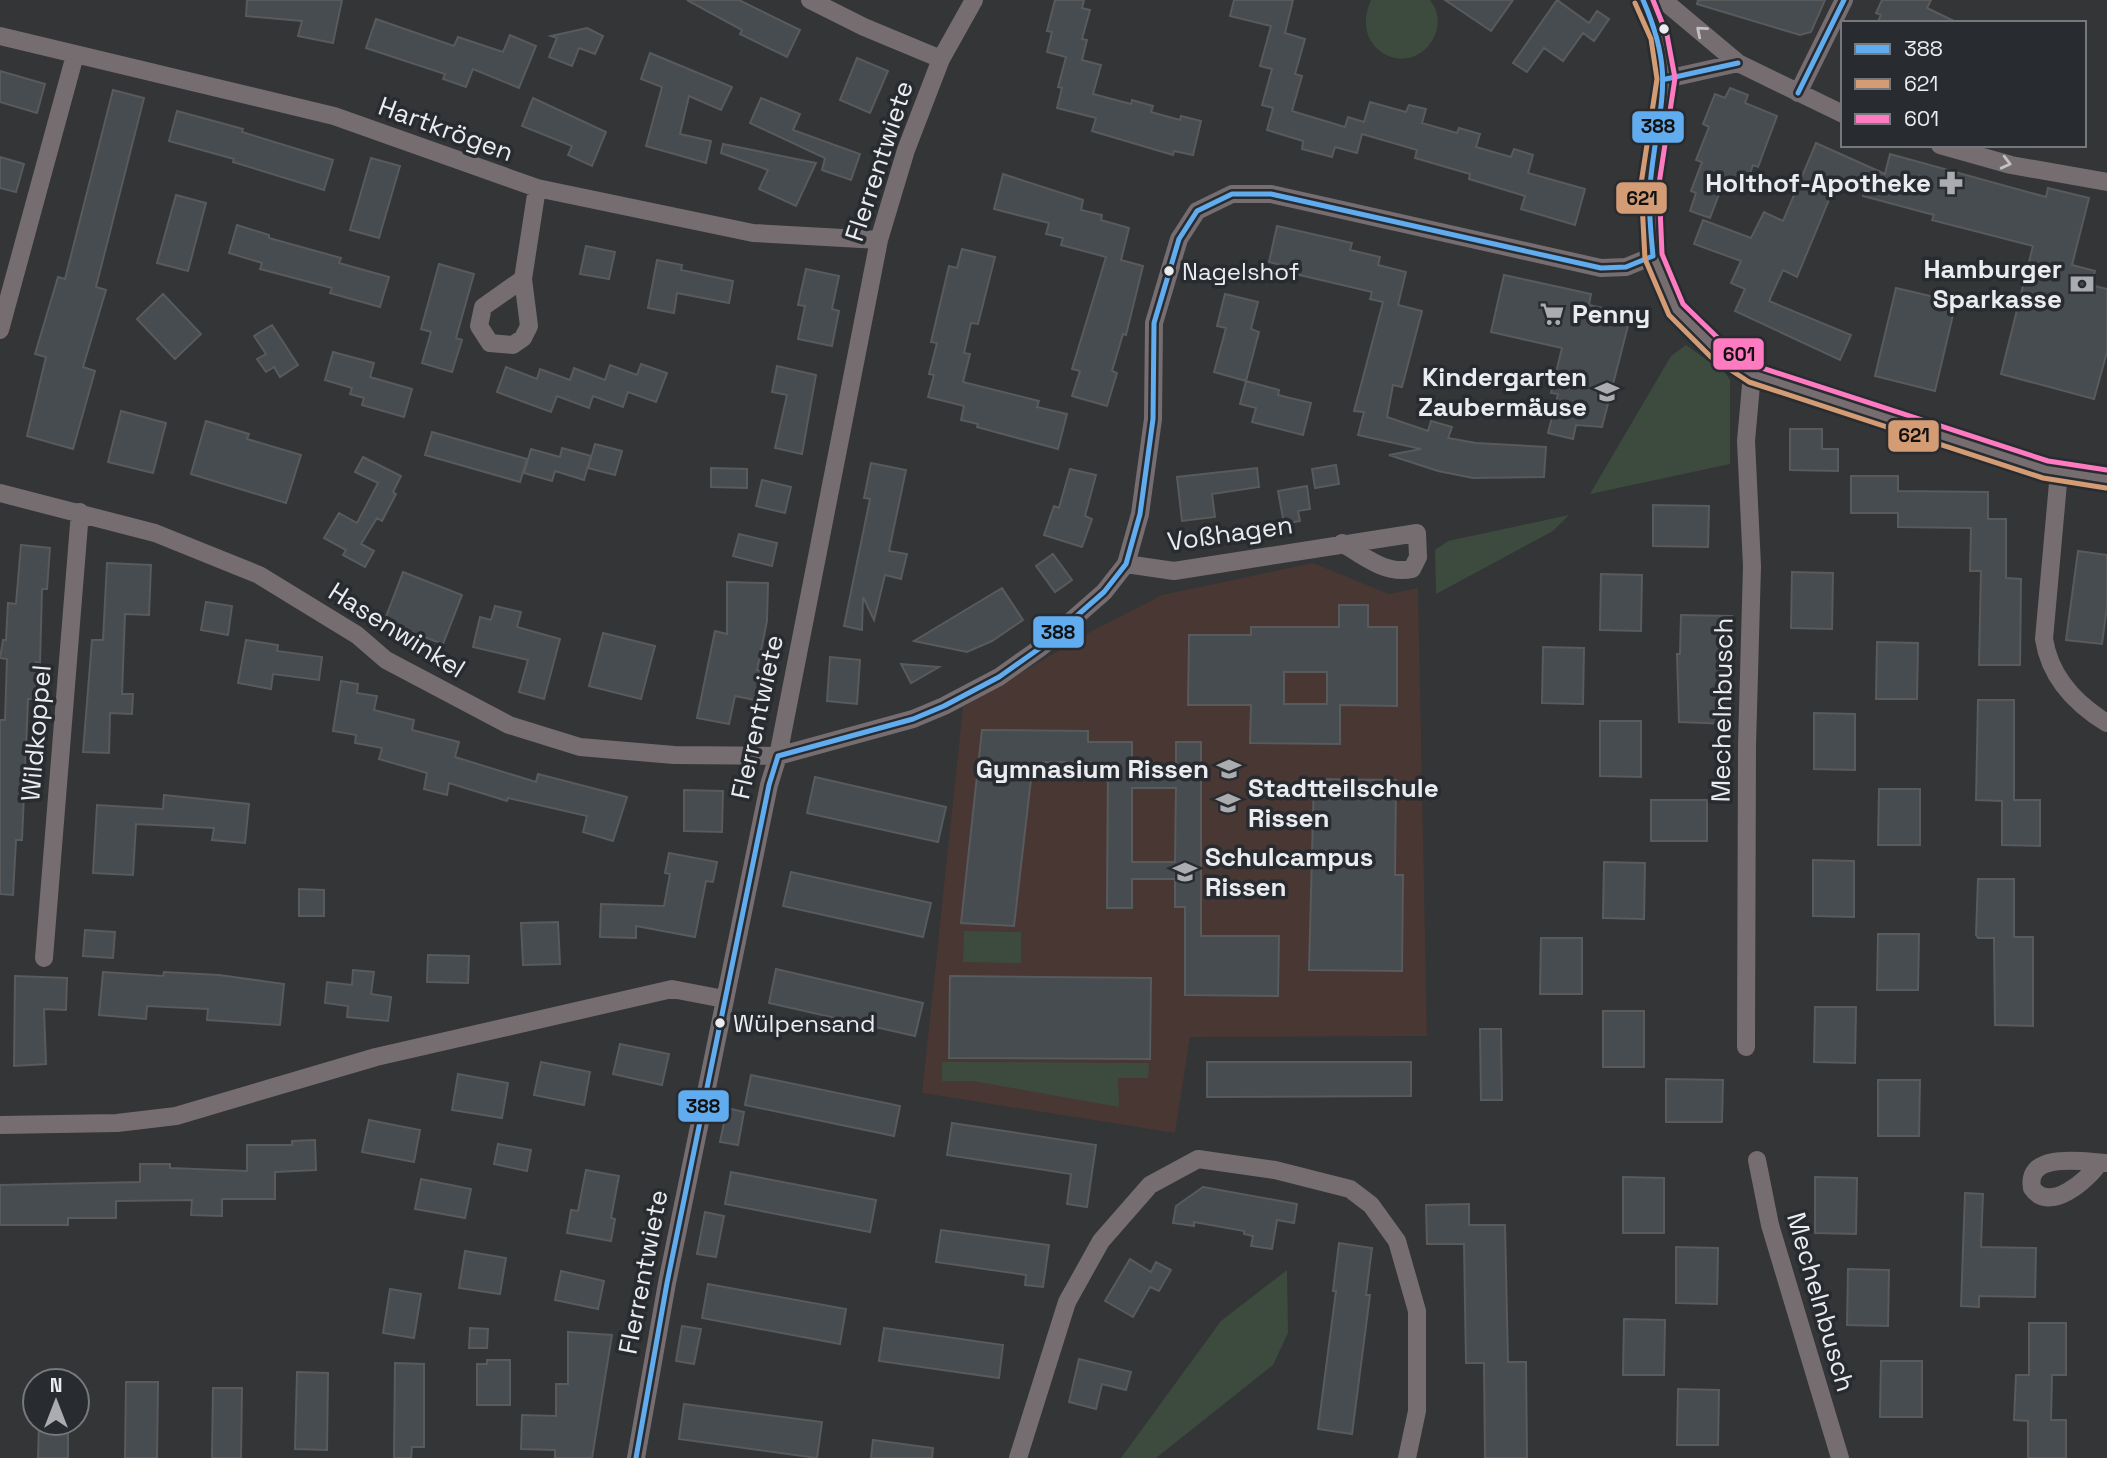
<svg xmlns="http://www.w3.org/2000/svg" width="2107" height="1458" font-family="'Space Grotesk',sans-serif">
	<rect width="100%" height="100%" fill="#333537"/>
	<!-- education -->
	<path fill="#483732" d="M1313 563 1389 594 1418 588 1427 1036 1190 1037 1175 1133 922 1093 963 707 1092 631 1162 595Z"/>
	<!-- green -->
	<path fill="#3d4b3f" d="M1371 0H1430C1438 10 1440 23 1435 35 1414 82 1347 53 1371 0Z
		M1686 345 1725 373 1730 380V464L1590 494 1671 356Z
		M1569 515 1553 531 1436 594 1435 550 1448 541Z
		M964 931 1021 932V963L963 962Z
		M942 1062 1149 1063 1148 1078H1118L1119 1107 973 1081H942Z
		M1287 1270 1288 1333 1273 1365 1156 1458H1121L1221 1321Z"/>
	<!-- building -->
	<path fill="#474c50" stroke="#585a5c" stroke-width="2" fill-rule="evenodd" d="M247 0H342L333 43 298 36 302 21 246 16Z
		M687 0H739L800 30 787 57 740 34 742 30Z
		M1055 0H1084L1082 8 1090 10 1082 39 1087 40 1082 60 1101 65 1093 94 1131 104 1132 100 1153 106 1151 112 1180 120 1181 116 1201 121 1193 155 1174 151 1173 155 1092 131 1096 118 1057 108 1062 88 1058 87 1066 57 1047 52 1052 32 1047 31Z
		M1234 0H1293L1285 33 1305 39 1295 74 1302 76 1292 111 1345 127 1348 117 1364 122 1370 102 1406 112 1409 105 1426 109 1422 123 1457 133 1459 128 1480 134 1476 147 1511 157 1514 149 1533 155 1528 173 1585 189 1575 225 1521 209 1525 196 1469 179 1470 174 1415 158 1417 150 1362 134 1357 153 1335 147 1332 157 1302 149 1303 141 1267 130 1273 108 1262 105 1272 69 1260 66 1271 26 1230 16Z
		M1445 0H1513L1491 31Z
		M1557 0 1589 23 1597 11 1609 19 1594 41 1583 33 1563 61 1544 48 1527 72 1513 63Z
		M1698 0H1825L1811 32 1800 35 1697 4Z
		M1882 0H1931L1927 8 1958 23H1877L1881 15 1876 13Z
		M376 19 454 46 458 37 503 52 510 35 536 46 519 88 473 69 466 87 443 79 445 74 366 48Z
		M587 28 603 36 595 54 579 48 572 66 549 57 557 38 551 36Z
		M650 53 732 87 721 110 689 96 680 134 711 141 706 163 646 146 662 87 641 79Z
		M857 58 888 71 870 113 840 100Z
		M0 71 45 84 37 113 0 102Z
		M1730 88 1748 95 1745 103 1777 116 1758 167 1753 165 1744 191 1723 184 1710 218 1690 211 1696 193 1691 191 1702 162 1696 160 1709 127 1703 124 1715 94 1725 98Z
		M113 90 144 98 96 287 106 290 83 367 95 371 73 449 27 436 46 357 35 354 58 277 65 279Z
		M533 98 606 132 592 166 568 155 572 146 522 126Z
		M761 98 800 114 793 130 860 154 851 180 822 170 825 158 750 123Z
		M177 111 243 129 242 132 333 160 324 190 233 162 234 159 169 141Z
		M1816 143 1885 174 1890 154 2046 197 2048 188 2089 198 2072 265 2095 271 2091 285 2107 289V352L2094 399 2001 374 2033 246 1932 220 1934 215 1863 196V190L1838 178 1797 277 1783 270 1769 301 1851 335 1840 360 1735 311 1745 289 1731 283 1741 261 1694 244 1703 220 1751 238 1764 212 1783 221Z
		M723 144 816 163 796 206 759 189 768 170 721 153Z
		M0 157 24 164 16 192 0 188Z
		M371 158 400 166 379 238 350 230Z
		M1003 174 1083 200 1081 210 1102 215 1101 220 1129 228 1121 260 1143 266 1126 335 1123 334 1112 371 1117 373 1107 406 1072 396 1080 371 1072 369 1106 257 1061 245 1063 238 1046 234 1049 223 994 209Z
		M176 195 206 203 188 271 157 263Z
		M237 225 269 235V238L341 258 339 263 389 277 380 307 330 293 332 288 260 269 262 263 229 253Z
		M1277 226 1352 243 1350 250 1380 257 1378 265 1406 272 1398 305 1422 311 1402 387 1393 385 1387 417 1428 431 1431 421 1452 427 1448 438 1476 443 1546 447 1544 477 1473 478 1438 471 1389 455 1421 449 1358 435 1364 412 1354 411 1383 302 1370 299 1372 292 1291 273 1293 268 1269 262Z
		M586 246 615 252 609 279 580 274Z
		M962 249 995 257 978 324 971 323 964 353 970 354 963 382 1039 401 1037 407 1067 414 1058 449 977 427 978 424 961 420 964 406 928 397 934 375 929 374 937 343 931 342 949 266 957 268Z
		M657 260 682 265 681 270 733 281 729 303 677 293 674 313 648 308Z
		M439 264 474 274 456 338 462 340 452 372 422 363 431 332 421 329Z
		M806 269 839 276 832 309 839 311 832 346 798 339 805 306 798 305Z
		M1504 275 1591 294 1589 305 1631 314 1602 427 1576 425 1573 439 1548 433 1558 394 1551 393 1562 348 1491 332Z
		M1896 288 1956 302 1935 391 1875 376Z
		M163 294 201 334 175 359 137 319Z
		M1225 294 1258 302 1251 329 1259 332 1246 381 1279 390 1278 395 1311 403 1303 435 1252 422 1256 408 1240 404 1246 381 1214 372 1226 328 1217 326Z
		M272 325 298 365 280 377 274 367 266 372 257 359 266 354 254 336Z
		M333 352 374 363 370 377 412 389 404 417 362 405 364 398 350 394 352 388 325 380Z
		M641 364 667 373 656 402 628 392 623 407 593 396 589 408 557 396 551 412 497 392 506 367 537 379 540 369 570 380 574 368 605 380 610 365 637 375Z
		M777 366 816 375 802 454 775 448 787 395 772 392Z
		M121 411 166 423 153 473 108 462Z
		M206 421 249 434 247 439 301 455 286 503 191 474Z
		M1790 429H1822V449H1838V471L1790 470Z
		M432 432 527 459 520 482 425 455Z
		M595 444 622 451 615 475 588 468Z
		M562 448 591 456 584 480 555 471 552 481 524 473 531 449 560 457Z
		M363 457 401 476 393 492 396 494 382 521 377 518 361 544 374 551 365 567 343 555 346 550 324 538 339 513 357 523 378 483 355 472Z
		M871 463 906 470 889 551 907 554 901 579 885 575 874 620 863 597 862 630 844 626 870 499 864 498Z
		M1336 465 1339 484 1315 488 1312 469Z
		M711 468 747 469V488L711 487Z
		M1257 468 1259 487 1212 494 1215 517 1182 521 1177 477Z
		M1070 469 1096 475 1085 516 1092 519 1082 547 1044 535 1054 506 1059 508Z
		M1851 476H1898V491L1988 492V519H2006V578L2021 579 2020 665H1979L1981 571H1970L1971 528 1898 527V513H1851Z
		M762 480 791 487 785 513 756 506Z
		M1307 486 1310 509 1298 511 1300 521 1284 524 1278 491Z
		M1653 505 1709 506 1708 547 1653 546Z
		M739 534 777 543 772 566 733 556Z
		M21 545 50 548 47 589H42L40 663 36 662 35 699H28L22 840H16L13 895 0 894V720H5L7 659 0 658 3 640H6L8 603 16 604Z
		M2078 551 2107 555V606L2102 644 2066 640Z
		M1053 554 1072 580 1055 592 1036 566Z
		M107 563 151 565 149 615 125 614 122 694H133L132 714 110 713 109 753 83 752 92 640H103Z
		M403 572 462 595 443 644 384 622Z
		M1792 572 1833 573 1832 629 1791 628Z
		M1601 574 1642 575 1641 631 1600 630Z
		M727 582 768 583 767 621 757 670 761 671 755 700 735 696 729 724 697 718 715 631 727 634Z
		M1002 588 1023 620 992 641 967 652 914 641Z
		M206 602 232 606 228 635 201 630Z
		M1339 605H1368V627H1397V706L1340 705V744L1250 743 1251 705H1188L1189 635H1251V627H1339ZM1284 672H1327V704H1284Z
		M495 606 521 612 517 627 560 639 544 699 519 692 528 660 473 647 480 617 491 620Z
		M1681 615 1732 616 1729 724 1679 722 1677 654H1680Z
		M603 633 655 646 641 699 589 686Z
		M246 640 278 645 277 651 322 657 319 680 273 674 271 689 238 683Z
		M1877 642 1918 643 1917 699H1876Z
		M1543 647 1584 648 1583 704 1542 703Z
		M830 657 860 660 857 704 827 701Z
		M901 664 939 667 911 683Z
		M341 681 358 684 357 693 377 696 374 710 414 720 412 730 459 742 455 757 536 782 538 774 627 797 613 841 583 832 587 816 508 798 507 801 449 783 447 795 424 789 427 773 379 759 382 748 355 743 356 735 333 731Z
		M1978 700H2014V800H2040V846L2002 845V801L1976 800Z
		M1814 713 1855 714V770L1814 769Z
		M1600 721H1641V777L1600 776Z
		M982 730 1088 731V742H1132V771H1176V742H1201V936H1279L1278 996 1185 995V907H1175V879H1132V908H1107L1108 762H1033L1014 926 961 923ZM1132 788H1176L1175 862H1132Z
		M815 777 946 807 938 842 807 813Z
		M1314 779 1396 780 1395 875H1403L1402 971 1309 970Z
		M1879 789H1920V845H1878Z
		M684 790 723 791 722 832 684 831Z
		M164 795 249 804 245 843 212 840 214 828 136 824 133 875 93 873 97 805 163 809Z
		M1651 800H1707V841H1651Z
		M669 853 717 862 713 882 706 881 695 937 636 926V938L600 937 601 904 664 906 670 874 665 873Z
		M1813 860 1854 861V917L1813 916Z
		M1604 862 1645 863 1644 919 1603 918Z
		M791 872 931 903 923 937 783 906Z
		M1978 879H2014V937H2033V1026L1995 1025 1994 938H1978L1976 935Z
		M299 889 324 890V916H299Z
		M558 922 560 964 523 965 521 923Z
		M85 930 115 932 113 958 83 956Z
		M1878 934H1919L1918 990H1877Z
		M1541 938H1582V994H1540Z
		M428 955 469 956 468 983 427 982Z
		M776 969 923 1003 915 1036 769 1003Z
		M353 970 374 972 371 994 391 997 388 1021 347 1017 348 1006 325 1003 327 982 352 985Z
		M103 972 163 976 164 972 219 975 284 984 280 1025 207 1020 208 1009 147 1006 146 1019 99 1015Z
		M15 976 67 978 66 1010 44 1009 46 1064 14 1066Z
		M950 976 1151 978 1150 1059 949 1058Z
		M1815 1007H1856L1855 1063 1814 1062Z
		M1603 1011H1644V1067H1603Z
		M1480 1029H1501L1502 1100H1481Z
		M620 1044 669 1054 662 1085 613 1074Z
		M541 1062 590 1072 584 1105 534 1095Z
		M1207 1062H1411V1096L1207 1097Z
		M458 1074 508 1083 502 1118 452 1110Z
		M751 1075 900 1106 894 1136 745 1105Z
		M1666 1079 1723 1080 1722 1122H1666Z
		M1878 1080H1920L1919 1136H1878Z
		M727 1108 744 1112 738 1145 720 1142Z
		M369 1120 420 1130 414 1162 362 1152Z
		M952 1123 1096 1145 1087 1207 1067 1204 1071 1174 947 1155Z
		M315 1140 316 1170 275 1172V1199H222V1216L191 1215 192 1200 116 1201V1218H68V1225H0V1185L140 1182V1164H170V1168L247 1171V1145H292V1141Z
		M498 1144 531 1150 527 1171 494 1164Z
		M586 1170 619 1176 611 1218 615 1219 611 1241 567 1233 571 1210 578 1211Z
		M731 1172 876 1200 870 1232 725 1204Z
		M1623 1177 1664 1178V1233H1623Z
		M1815 1177 1857 1178 1856 1234 1815 1233Z
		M421 1179 471 1189 465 1218 415 1209Z
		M1203 1187 1297 1204 1294 1223 1277 1220 1272 1249 1251 1246 1253 1236 1244 1234V1231L1194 1222V1226L1173 1223 1176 1206Z
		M1965 1193 1983 1194 1981 1247 2036 1248 2035 1297 1979 1296V1307L1961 1306Z
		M1469 1204V1225H1505L1508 1362H1526L1527 1458H1485L1484 1363H1466L1464 1244H1427L1426 1205Z
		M705 1212 724 1216 716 1257 697 1254Z
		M941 1230 1049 1245 1043 1287 1025 1285 1026 1275 936 1262Z
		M1339 1243 1372 1248 1366 1295H1370L1352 1434 1318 1429 1336 1291H1333Z
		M1676 1247 1718 1248 1717 1304 1676 1303Z
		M465 1251 506 1258 500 1294 459 1288Z
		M1130 1259 1151 1272 1156 1262 1171 1270 1159 1291 1150 1287 1133 1317 1105 1301Z
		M1848 1269 1889 1270 1888 1326 1847 1325Z
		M561 1271 604 1281 598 1309 555 1300Z
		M708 1284 846 1309 840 1344 702 1318Z
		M390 1289 421 1294 414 1338 383 1333Z
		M1624 1319 1665 1320 1664 1375H1623Z
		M2029 1323H2066V1375H2052L2051 1420H2066V1458H2028V1421L2014 1420 2016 1375H2029Z
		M682 1326 701 1329 694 1364 676 1361Z
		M470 1328 488 1329 487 1348H469Z
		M884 1328 1003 1345 999 1378 879 1361Z
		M568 1332 612 1335 592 1458H555V1450L521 1449 522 1415 556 1416V1384H568Z
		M1079 1359 1131 1372 1126 1390 1102 1384 1096 1409 1069 1402Z
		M487 1360H510V1405H477V1364H487Z
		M1881 1361H1922V1417H1880Z
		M395 1363 424 1364V1447H412L411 1458H394Z
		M297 1372 328 1373 327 1450 295 1449Z
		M126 1382H158L157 1458H125Z
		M213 1388H242L241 1458H212Z
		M1678 1389 1719 1390 1718 1445H1677Z
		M684 1404 822 1422 817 1458 679 1439Z
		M39 1423H68V1458H38Z
		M873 1440 933 1448 932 1458H871Z"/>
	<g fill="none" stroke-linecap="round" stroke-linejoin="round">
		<!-- minor -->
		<path stroke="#766d71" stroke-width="18" d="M810 0 864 27 941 59
			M1643 0 1659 37 1666 79 1650 184 1653 256 1676 309 1717 350 1752 374 2046 470 2107 479
			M1663 0 1738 63 1843 114
			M0 36 334 116 537 188 753 233 879 240
			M1666 79 1738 63
			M1798 93 1844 0
			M1940 145 2011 165 2107 182
			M523 279 483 307 479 326 490 343 513 345 523 338 529 326 523 279 537 188
			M0 330 75 55
			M2059 472 2044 639C2050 677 2074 703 2107 723
			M0 493 155 533 259 575 357 635 386 660 509 725 580 747 674 755 778 756 913 719 944 706 999 677 1040 648 1104 592 1126 564 1140 514 1153 419 1154 323 1179 239 1197 211 1232 194H1271L1601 268 1626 267 1653 256
			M1126 564 1174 571 1417 533 1418 557 1412 569C1386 575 1363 556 1342 543
			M44 958 80 512
			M1746 1047 1747 745 1752 566 1746 441 1752 374
			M0 1125 117 1123 176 1116 376 1057 672 989 724 999
			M1757 1160 1770 1225 1840 1458
			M2099 1163C2088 1180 2049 1214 2032 1188 2025 1151 2085 1162 2107 1163
			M636 1458 667 1283 769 785 778 756 879 240 906 150 941 59 974 0
			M1018 1458 1067 1302 1101 1241 1150 1185 1198 1159 1275 1170 1350 1189 1371 1205 1397 1241 1417 1311V1411L1407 1458"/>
		<!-- bus-1 casing -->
		<g stroke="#282b2f" stroke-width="10">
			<path id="bus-1" d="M1643 0C1678 80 1657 106 1650 186 1648 209 1651 233 1653 256
				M1666 79 1738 63
				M1798 93 1844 0
				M778 756 913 719 944 706 999 677 1040 648 1104 592 1126 564 1140 514 1153 419 1154 323 1179 239 1197 211 1232 194H1271L1601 268 1626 267 1653 256
				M636 1458 667 1283 769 785 778 756"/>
		</g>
		<!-- bus-2 casing -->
		<g stroke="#282b2f" stroke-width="10">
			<path id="bus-2" d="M1635 3 1651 39 1657 79 1641 184 1645 259 1669 315 1711 357 1749 382 2043 478 2106 488"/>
		</g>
		<!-- bus-3 casing -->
		<g stroke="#282b2f" stroke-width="10">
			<path id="bus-3" d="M1653 0 1667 35 1675 78 1659 184 1662 254 1683 304 1723 343 1756 366 2048 461 2107 470"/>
		</g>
		<!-- bus-1 -->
		<use href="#bus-1" stroke="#60acee" stroke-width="5"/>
		<!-- bus-2 -->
		<use href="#bus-2" stroke="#d39c74" stroke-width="5"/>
		<!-- bus-3 -->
		<use href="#bus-3" stroke="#fe7ac1" stroke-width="5"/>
	</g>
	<!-- one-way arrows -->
	<defs><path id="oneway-chevron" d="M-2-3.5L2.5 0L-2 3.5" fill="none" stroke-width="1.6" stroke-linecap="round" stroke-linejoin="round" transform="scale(1.75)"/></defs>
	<g stroke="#c1c0c3">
		<use href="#oneway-chevron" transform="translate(1701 31) rotate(-140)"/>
		<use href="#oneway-chevron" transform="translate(2006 163) rotate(14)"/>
	</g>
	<!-- icons -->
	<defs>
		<g id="pharmacy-bare" transform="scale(1.89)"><path d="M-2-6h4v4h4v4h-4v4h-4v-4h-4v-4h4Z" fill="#aaacaf" stroke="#282b2f" stroke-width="2.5" paint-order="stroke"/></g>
		<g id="bank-bare" transform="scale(1.89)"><path d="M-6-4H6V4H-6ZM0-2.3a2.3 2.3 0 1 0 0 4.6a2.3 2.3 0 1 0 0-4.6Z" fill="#aaacaf" stroke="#282b2f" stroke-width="2.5" paint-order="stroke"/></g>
		<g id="supermarket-bare" transform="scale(1.89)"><path d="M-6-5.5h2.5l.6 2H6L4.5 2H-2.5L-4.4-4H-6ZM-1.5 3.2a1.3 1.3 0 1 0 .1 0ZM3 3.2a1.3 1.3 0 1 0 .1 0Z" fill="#aaacaf" stroke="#282b2f" stroke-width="2.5" paint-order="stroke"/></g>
		<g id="school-bare" transform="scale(1.89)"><path d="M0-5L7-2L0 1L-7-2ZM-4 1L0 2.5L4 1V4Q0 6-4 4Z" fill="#aaacaf" stroke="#282b2f" stroke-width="2.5" paint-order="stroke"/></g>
	</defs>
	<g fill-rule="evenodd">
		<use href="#pharmacy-bare" x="1951" y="183"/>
		<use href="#bank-bare" x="2082" y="284"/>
		<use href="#supermarket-bare" x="1552" y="314"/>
		<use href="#school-bare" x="1607" y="392"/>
		<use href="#school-bare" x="1229" y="769"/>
		<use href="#school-bare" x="1228" y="803"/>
		<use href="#school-bare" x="1185" y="872"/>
	</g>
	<!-- markers -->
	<g fill="#eaecef" stroke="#282b2f" stroke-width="2.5">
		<circle cx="1664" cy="29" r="6"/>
		<circle cx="1169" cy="271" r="6"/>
		<circle cx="720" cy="1023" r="6"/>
	</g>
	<g text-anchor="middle" stroke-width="7" stroke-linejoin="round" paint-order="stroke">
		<!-- bus labels -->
		<g font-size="24" fill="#eaecef" stroke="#282b2f" text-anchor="start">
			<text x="1182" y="280">Nagelshof</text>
			<text x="733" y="1032">Wülpensand</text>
		</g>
		<!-- street labels -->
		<g font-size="26" fill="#eaecef" stroke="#282b2f">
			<text transform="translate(446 129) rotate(20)" y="9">Hartkrögen</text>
			<text transform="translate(879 161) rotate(-72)" y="9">Flerrentwiete</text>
			<text transform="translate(1230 533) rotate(-8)" y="9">Voßhagen</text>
			<text transform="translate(397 630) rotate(32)" y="9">Hasenwinkel</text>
			<text transform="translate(1722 710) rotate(-89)" y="9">Mechelnbusch</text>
			<text transform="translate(757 717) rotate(-78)" y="9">Flerrentwiete</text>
			<text transform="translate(36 733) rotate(-85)" y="9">Wildkoppel</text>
			<text transform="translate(643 1272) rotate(-79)" y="9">Flerrentwiete</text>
			<text transform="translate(1821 1302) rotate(74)" y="9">Mechelnbusch</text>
		</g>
		<!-- poi labels -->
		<g font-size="26" font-weight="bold" fill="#eaecef" stroke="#282b2f" text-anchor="end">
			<text x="1931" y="192">Holthof-Apotheke</text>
			<text x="2062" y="278">Hamburger<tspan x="2062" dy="30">Sparkasse</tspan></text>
			<text x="1572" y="323" text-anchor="start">Penny</text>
			<text x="1587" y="386">Kindergarten<tspan x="1587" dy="30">Zaubermäuse</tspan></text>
			<text x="1209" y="778">Gymnasium Rissen</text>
			<text x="1248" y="797" text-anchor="start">Stadtteilschule<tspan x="1248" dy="30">Rissen</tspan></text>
			<text x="1205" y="866" text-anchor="start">Schulcampus<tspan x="1205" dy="30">Rissen</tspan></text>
		</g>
	</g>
	<g stroke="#282b2f" stroke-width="2.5">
		<rect x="1631" y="110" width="54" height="34" rx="7" fill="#60acee"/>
		<rect x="1615" y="181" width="53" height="34" rx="7" fill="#d39c74"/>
		<rect x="1712" y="337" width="53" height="34" rx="7" fill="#fe7ac1"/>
		<rect x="1887" y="419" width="53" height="34" rx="7" fill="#d39c74"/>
		<rect x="1032" y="615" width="53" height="34" rx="7" fill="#60acee"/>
		<rect x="677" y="1089" width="53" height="34" rx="7" fill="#60acee"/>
	</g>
	<g font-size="19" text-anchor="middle" font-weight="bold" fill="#111">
		<text x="1658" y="133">388</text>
		<text x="1642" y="205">621</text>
		<text x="1739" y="361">601</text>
		<text x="1914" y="442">621</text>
		<text x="1058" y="639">388</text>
		<text x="703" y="1113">388</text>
	</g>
	<!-- legend -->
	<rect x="1841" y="21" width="245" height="126" fill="#282b2f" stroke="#76787c" stroke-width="2"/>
	<rect x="1855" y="44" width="35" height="10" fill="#60acee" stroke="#76787c" stroke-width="2"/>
	<text x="1904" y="56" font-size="21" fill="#eaecef">388</text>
	<rect x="1855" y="79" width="35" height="10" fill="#d39c74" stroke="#76787c" stroke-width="2"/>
	<text x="1904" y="91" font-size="21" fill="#eaecef">621</text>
	<rect x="1855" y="114" width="35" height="10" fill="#fe7ac1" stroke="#76787c" stroke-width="2"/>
	<text x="1904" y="126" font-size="21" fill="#eaecef">601</text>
	<!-- north arrow -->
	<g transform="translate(56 1402)"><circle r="33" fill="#282b2f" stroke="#76787c" stroke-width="2"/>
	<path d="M0-5L12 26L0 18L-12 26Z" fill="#aaacaf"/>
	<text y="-10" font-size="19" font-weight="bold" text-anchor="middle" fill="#eaecef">N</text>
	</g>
</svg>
